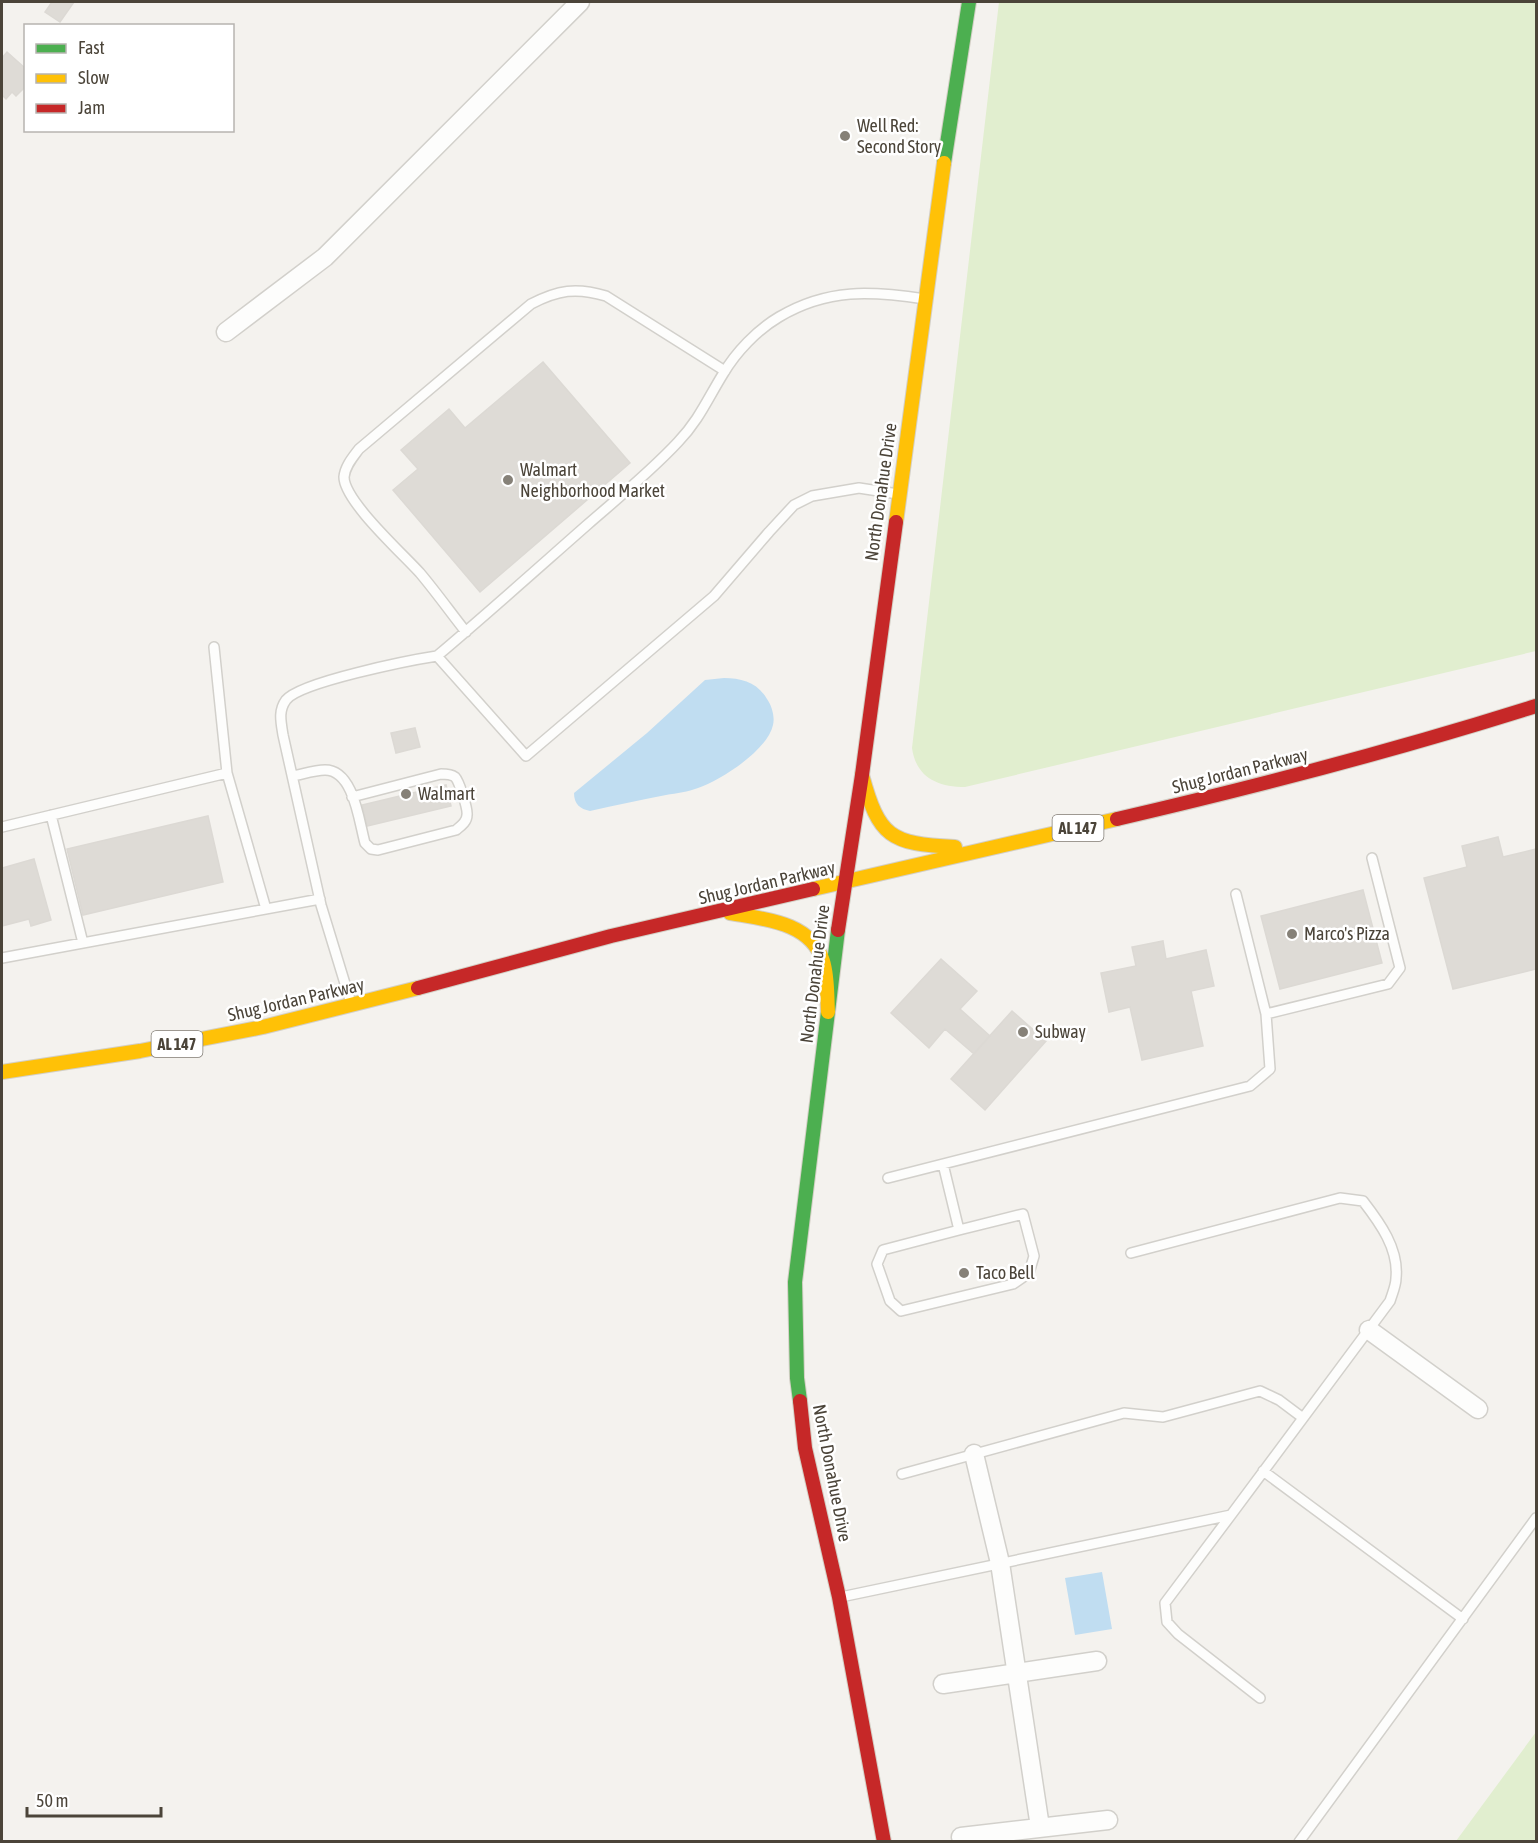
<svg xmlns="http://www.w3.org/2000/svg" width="1538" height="1843" font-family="'Asap Condensed',sans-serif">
	<rect width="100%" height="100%" fill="#f4f2ee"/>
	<!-- green -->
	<path fill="#e1eecf" d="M999 2H1536V651L965 787C937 787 916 777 912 748Z
		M1536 1732V1841H1456Z"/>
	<!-- water -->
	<path fill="#c0ddf1" d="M724 678C742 678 758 683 767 699 772 706 775 717 773 725 768 750 721 780 698 788 688 792 677 793 666 795 641 800 615 805 590 811 580 809 574 804 574 793L647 733 705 680Z
		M1102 1572 1112 1629 1075 1635 1065 1578Z"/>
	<!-- building -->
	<path fill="#dedbd6" stroke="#dcd9d4" stroke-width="1.5" d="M52 2H74L60 22 45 12Z
		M7 52 26 69V86L16 96 12 92 6 99 2 95V58Z
		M543 362 630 463 480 592 393 490 418 469 401 450 449 409 465 428Z
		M415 728 420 747 396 753 391 733Z
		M446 785 451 806 367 826 362 805Z
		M208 816 223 882 83 915 67 849Z
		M1498 837 1503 857 1536 849V969L1453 989 1424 878 1467 867 1462 846Z
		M34 859 51 920 31 926 29 919 2 926V868Z
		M1363 890 1382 963 1280 989 1261 916Z
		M1163 941 1166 959 1206 950 1214 986 1191 991 1203 1046 1142 1060 1130 1007 1109 1012 1101 973 1136 966 1132 947Z
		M941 959 977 991 960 1009 990 1036 974 1054 945 1029 929 1048 891 1013Z
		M1012 1011 1046 1041 985 1110 951 1079Z"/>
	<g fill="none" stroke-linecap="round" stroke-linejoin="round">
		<!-- lane casing -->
		<g stroke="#d2d0cb" stroke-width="12">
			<path id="lane" d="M466 632C451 613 436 592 420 573 403 554 344 501 344 477 345 466 353 457 359 449L531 304C558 290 576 287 606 296L725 371
				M214 647 227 773 266 909
				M437 656 526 756 714 596 769 532 794 505 812 496 859 488 898 494
				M293 776C303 774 315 770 325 770 354 770 359 822 365 843L371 849 378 850 456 830C461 826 467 822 467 815 468 809 459 781 455 777 451 774 446 774 441 774L352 797
				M51 815 83 943
				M2 827 227 773
				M2 958 320 899
				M350 1000 321 905 283 735C281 722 278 711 286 700 300 682 411 660 437 656 488 613 537 569 587 525 618 498 650 472 678 442 699 420 707 400 723 374 736 352 757 330 779 317 828 288 871 291 925 299
				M1266 1014 1388 984 1400 968 1372 858
				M943 1164 959 1230 883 1250 877 1264 890 1301 901 1311 1013 1284 1029 1273 1034 1256 1023 1214 959 1230
				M888 1178 1250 1086 1270 1069 1266 1014 1236 894
				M1263 1471 1463 1619
				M902 1474 1124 1413 1163 1417 1260 1391 1279 1400 1303 1418
				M1231 1515 1165 1603 1167 1622 1178 1634 1260 1698
				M841 1597 1231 1515 1390 1301C1392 1294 1396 1286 1396 1278 1399 1249 1380 1223 1363 1201L1340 1198 1131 1253
				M1299 1842 1536 1518"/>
		</g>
		<!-- street casing -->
		<g stroke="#d2d0cb" stroke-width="21">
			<path id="street" d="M226 332 325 257 580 2
				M1369 1330 1478 1409
				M974 1454 1000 1563 1040 1827
				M943 1684 1097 1661
				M961 1837 1108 1820"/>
		</g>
		<!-- fast casing -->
		<g stroke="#d3cfc5" stroke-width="16">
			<path id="fast" d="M944 163 969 2
				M800 1401 797 1378 795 1282 838 930"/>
		</g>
		<!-- slow casing -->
		<g stroke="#d3cfc5" stroke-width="16">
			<path id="slow" d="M896 522 944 163
				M862 775C879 837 890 844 955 847
				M813 889 1117 819
				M730 913C764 919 811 922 823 961 828 977 827 995 828 1012
				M2 1072 140 1051 263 1027 418 988"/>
		</g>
		<!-- jam casing -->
		<g stroke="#d3cfc5" stroke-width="16">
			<path id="jam" d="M1117 819C1259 786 1397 750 1536 706
				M838 930 862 775 896 522
				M418 988 611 936 813 889
				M800 1401 805 1448 839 1597 884 1842"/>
		</g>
		<!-- lane -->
		<use href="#lane" stroke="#fdfdfc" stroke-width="9"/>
		<!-- street -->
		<use href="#street" stroke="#fdfdfc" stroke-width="18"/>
		<!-- fast -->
		<use href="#fast" stroke="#4caf50" stroke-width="14"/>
		<!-- slow -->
		<use href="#slow" stroke="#ffc107" stroke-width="14"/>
		<!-- jam -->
		<use href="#jam" stroke="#c62828" stroke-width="14"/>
	</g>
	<!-- markers -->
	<g fill="#868178" stroke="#fff" stroke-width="2">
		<circle cx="845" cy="136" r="6"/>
		<circle cx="508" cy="480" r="6"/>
		<circle cx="406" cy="794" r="6"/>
		<circle cx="1292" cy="934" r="6"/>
		<circle cx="1023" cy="1032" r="6"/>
		<circle cx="964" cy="1273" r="6"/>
	</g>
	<g text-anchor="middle" stroke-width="5" stroke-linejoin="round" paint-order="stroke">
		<!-- shield labels -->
		<g fill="#fff" stroke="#817c74" stroke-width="1.5">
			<rect x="1052.5" y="815" width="51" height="26" rx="4.5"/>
			<rect x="151.5" y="1031" width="51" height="26" rx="4.5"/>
		</g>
		<g font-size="16" font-weight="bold" fill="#4b4439">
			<text x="1078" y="834">AL 147</text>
			<text x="177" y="1050">AL 147</text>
		</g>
		<!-- poi labels -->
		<g font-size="18" fill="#4b4439" stroke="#fff" text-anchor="start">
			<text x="857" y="132">Well Red:<tspan x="857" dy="21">Second Story</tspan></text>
			<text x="520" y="476">Walmart<tspan x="520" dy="21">Neighborhood Market</tspan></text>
			<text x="418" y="800">Walmart</text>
			<text x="1304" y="940">Marco's Pizza</text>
			<text x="1035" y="1038">Subway</text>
			<text x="976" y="1279">Taco Bell</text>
		</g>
		<!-- street labels -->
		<g font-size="18" fill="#4b4439" stroke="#fff">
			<text transform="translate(881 492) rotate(-82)" y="6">North Donahue Drive</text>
			<text transform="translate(1240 771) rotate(-14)" y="6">Shug Jordan Parkway</text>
			<text transform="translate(767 883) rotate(-13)" y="6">Shug Jordan Parkway</text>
			<text transform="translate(815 974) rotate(-83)" y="6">North Donahue Drive</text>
			<text transform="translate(296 1000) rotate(-13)" y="6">Shug Jordan Parkway</text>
			<text transform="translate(832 1473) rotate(79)" y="6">North Donahue Drive</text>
		</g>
	</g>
	<!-- border -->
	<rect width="1538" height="1843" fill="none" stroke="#4b4439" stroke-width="6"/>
	<!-- legend -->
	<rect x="24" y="24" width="210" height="108" fill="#ffffff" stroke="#b7b4b0" stroke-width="1.5"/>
	<rect x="36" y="44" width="30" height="9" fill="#4caf50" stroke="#b7b4b0" stroke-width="1.5"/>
	<text x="78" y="54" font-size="18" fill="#4b4439">Fast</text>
	<rect x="36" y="74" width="30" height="9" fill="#ffc107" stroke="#b7b4b0" stroke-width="1.5"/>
	<text x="78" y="84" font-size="18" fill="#4b4439">Slow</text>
	<rect x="36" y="104" width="30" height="9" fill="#c62828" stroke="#b7b4b0" stroke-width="1.5"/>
	<text x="78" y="114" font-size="18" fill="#4b4439">Jam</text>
	<!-- scale -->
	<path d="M27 1807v9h134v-9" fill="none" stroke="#4b4439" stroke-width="3"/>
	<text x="36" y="1807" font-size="18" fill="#4b4439" stroke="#ffffff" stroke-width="4.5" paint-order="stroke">50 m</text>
</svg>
